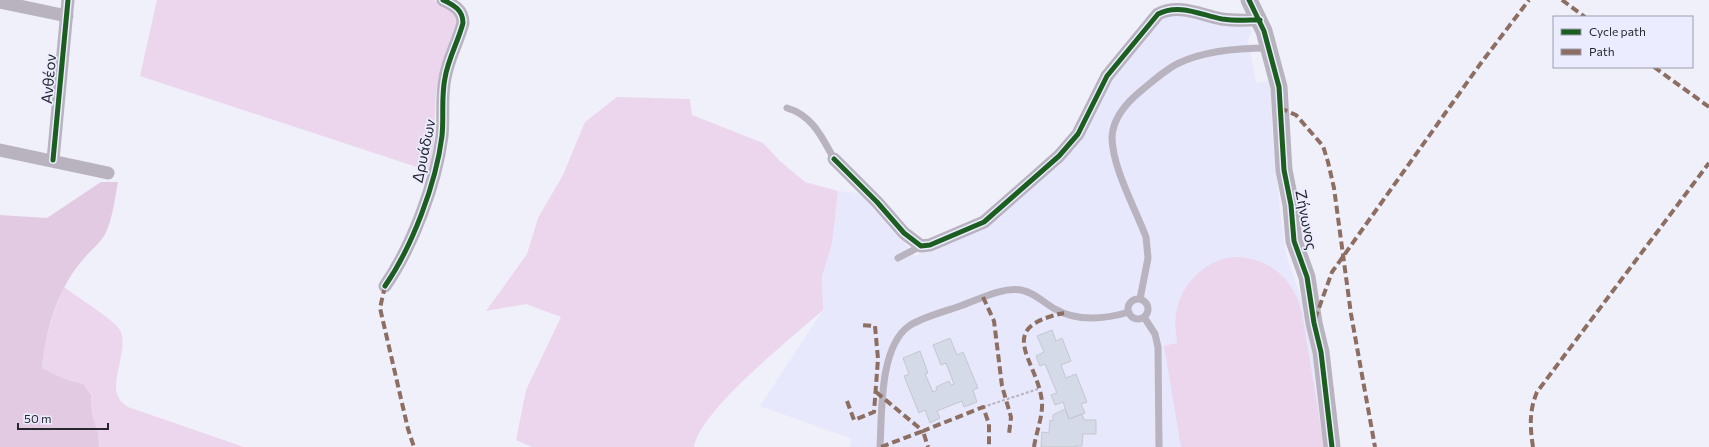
<svg xmlns="http://www.w3.org/2000/svg" width="1709" height="447" font-family="Commissioner,sans-serif">
	<rect width="100%" height="100%" fill="#f0f0fa"/>
	<!-- built -->
	<path fill="#e7e8fb" d="M1172 15 1197 17 1249 27 1252 31 1248 40 1256 83 1271 80 1272 129 1280 211 1286 254 1302 302 1314 347 1325 447H850L852 439 760 406 823 310 822 276 832 244 838 191 858 193 864 197 900 236 915 256 986 225 1069 152 1109 82 1160 19Z"/>
	<!-- green -->
	<path fill="#ecd6ed" d="M157 0H434L448 7 459 20C451 41 441 63 437 85 433 114 437 142 429 171L140 76Z
		M617 97 690 99 692 115 763 143 780 161 805 182 838 191 832 244 822 276 823 310C793 337 700 410 694 447H532L516 440 526 390 561 317 526 304 486 311 527 254 538 218 563 175 585 122Z
		M1235 257C1270 258 1294 279 1302 313L1324 447H1181L1164 346 1177 343C1176 332 1174 321 1177 309 1183 282 1207 259 1235 257Z
		M64 287C75 296 117 321 121 332 128 353 109 382 119 398 120 402 125 404 128 407L244 447H99L98 432 92 415 91 393 83 384 65 379 42 368C45 338 52 315 64 287Z"/>
	<!-- forest -->
	<path fill="#e3cae3" d="M101 182H118C115 198 113 215 107 230 102 243 88 252 80 263 56 293 46 331 42 368L65 379 83 384 91 394 92 415 98 432 99 447H0V215L47 218Z"/>
	<!-- building -->
	<path fill="#d4dae7" stroke="#c5c7cf" d="M1052 330 1056 341 1062 338 1071 361 1061 365 1066 378 1076 374 1087 402 1081 404 1085 413 1069 419 1063 402 1055 405 1051 395 1057 393 1045 364 1040 366 1036 356 1044 352 1037 336Z
		M950 338 957 355 963 352 978 388 973 390 977 402 964 407 962 401 937 411 940 418 930 423 925 410 919 413 904 376 909 374 903 358 920 351 928 373 925 374 933 392 937 390 936 387 949 381 951 385 954 384 946 363 941 365 933 345Z
		M1065 409 1069 419 1082 414 1084 420H1096V434H1083L1082 446H1076V447H1041L1042 432 1049 433 1050 420 1053 421V415Z"/>
	<g fill="none" stroke-linecap="round" stroke-linejoin="round">
		<!-- path -->
		<path stroke="#b7b3be" stroke-width="2" stroke-dasharray="3 2" stroke-linecap="butt" d="M983 407 1038 389"/>
		<!-- service -->
		<path stroke="#b9b3bf" stroke-width="7" d="M787 108C812 115 822 137 834 159
			M898 258 921 246
			M1140 299 1148 258 1146 237C1135 208 1112 167 1112 137 1113 117 1127 102 1142 90 1153 81 1166 69 1179 63 1206 50 1239 48 1268 48
			M1128 309a10 10 0 1 1 20 0a10 10 0 1 1-20 0Z
			M1144 317 1155 334 1158 347 1159 447
			M880 447C882 414 879 347 909 326 922 317 947 311 963 305 980 299 1002 287 1021 290 1034 292 1044 303 1055 309 1077 322 1106 319 1129 312"/>
		<!-- minor -->
		<path stroke="#b9b3bf" stroke-width="13" d="M0 2 67 16
			M0 150 108 173
			M834 159 877 202 904 233 921 246 930 245 984 222 1059 156 1078 134 1107 76 1158 14C1179 3 1201 15 1222 19 1235 21 1248 20 1260 20
			M53 160 68 0
			M385 286C412 247 436 184 442 136 444 117 441 97 445 78 448 59 458 42 463 23 463 10 454 5 443 0"/>
		<!-- tertiary -->
		<path stroke="#b9b3bf" stroke-width="17" d="M1249 0 1264 31 1279 87 1284 170 1291 205 1294 241 1307 277 1314 323 1321 352 1332 447"/>
		<!-- quiet -->
		<path stroke="#8d6e63" stroke-width="4" stroke-dasharray="8 4" stroke-linecap="butt" d="M1562 0 1585 17
			M1654 67 1709 107
			M1280 108 1296 115 1323 146 1328 162 1334 188 1351 314 1375 447
			M385 286 380 308 408 429 414 447
			M983 297 994 321 1002 386 1011 417 1009 434
			M1315 319 1332 272 1481 63 1529 0
			M876 392 923 431 983 407 989 424V447
			M847 401 854 420 874 412 878 359 875 326 861 325
			M881 447 923 431 928 447
			M1034 447C1036 433 1043 416 1042 402 1038 360 992 328 1064 313
			M1533 447C1530 427 1529 411 1537 392L1709 163"/>
		<!-- cycleway casing -->
		<g stroke="#ebecff" stroke-width="8">
			<path id="cycleway" d="M1249 0 1264 31 1279 87 1284 170 1291 205 1294 241 1307 277 1314 323 1321 352 1332 447
				M834 159 877 202 904 233 921 246 930 245 984 222 1059 156 1078 134 1107 76 1158 14C1179 3 1201 15 1222 19 1235 21 1248 20 1260 20
				M53 160 68 0
				M385 286C412 247 436 184 442 136 444 117 441 97 445 78 448 59 458 42 463 23 463 10 454 5 443 0"/>
		</g>
		<!-- cycleway -->
		<use href="#cycleway" stroke="#1b5e20" stroke-width="5"/>
	</g>
	<g text-anchor="middle" stroke-width="3.5" stroke-linejoin="round" paint-order="stroke">
		<!-- street labels -->
		<g font-size="15" fill="#26262d" stroke="#ebecff">
			<text transform="translate(49 79) rotate(-85)" y="5">Ανθέον</text>
			<text transform="translate(424 151) rotate(-78)" y="5">Δρυάδων</text>
			<text transform="translate(1306 220) rotate(79)" y="5">Ζήνωνος</text>
		</g>
	</g>
	<!-- legend -->
	<rect x="1553" y="16" width="140" height="52" fill="#ebecff" stroke="#9c9dab"/>
	<rect x="1561" y="29" width="20" height="6" fill="#1b5e20" stroke="#9c9dab"/>
	<text x="1589" y="36" font-size="12" fill="#26262d">Cycle path</text>
	<rect x="1561" y="49" width="20" height="6" fill="#8d6e63" stroke="#9c9dab"/>
	<text x="1589" y="56" font-size="12" fill="#26262d">Path</text>
	<!-- scale -->
	<path d="M18 423v6h90v-6" fill="none" stroke="#26262d" stroke-width="2"/>
	<text x="24" y="423" font-size="12" fill="#26262d" stroke="#ebecff" stroke-width="3" paint-order="stroke">50 m</text>
</svg>
